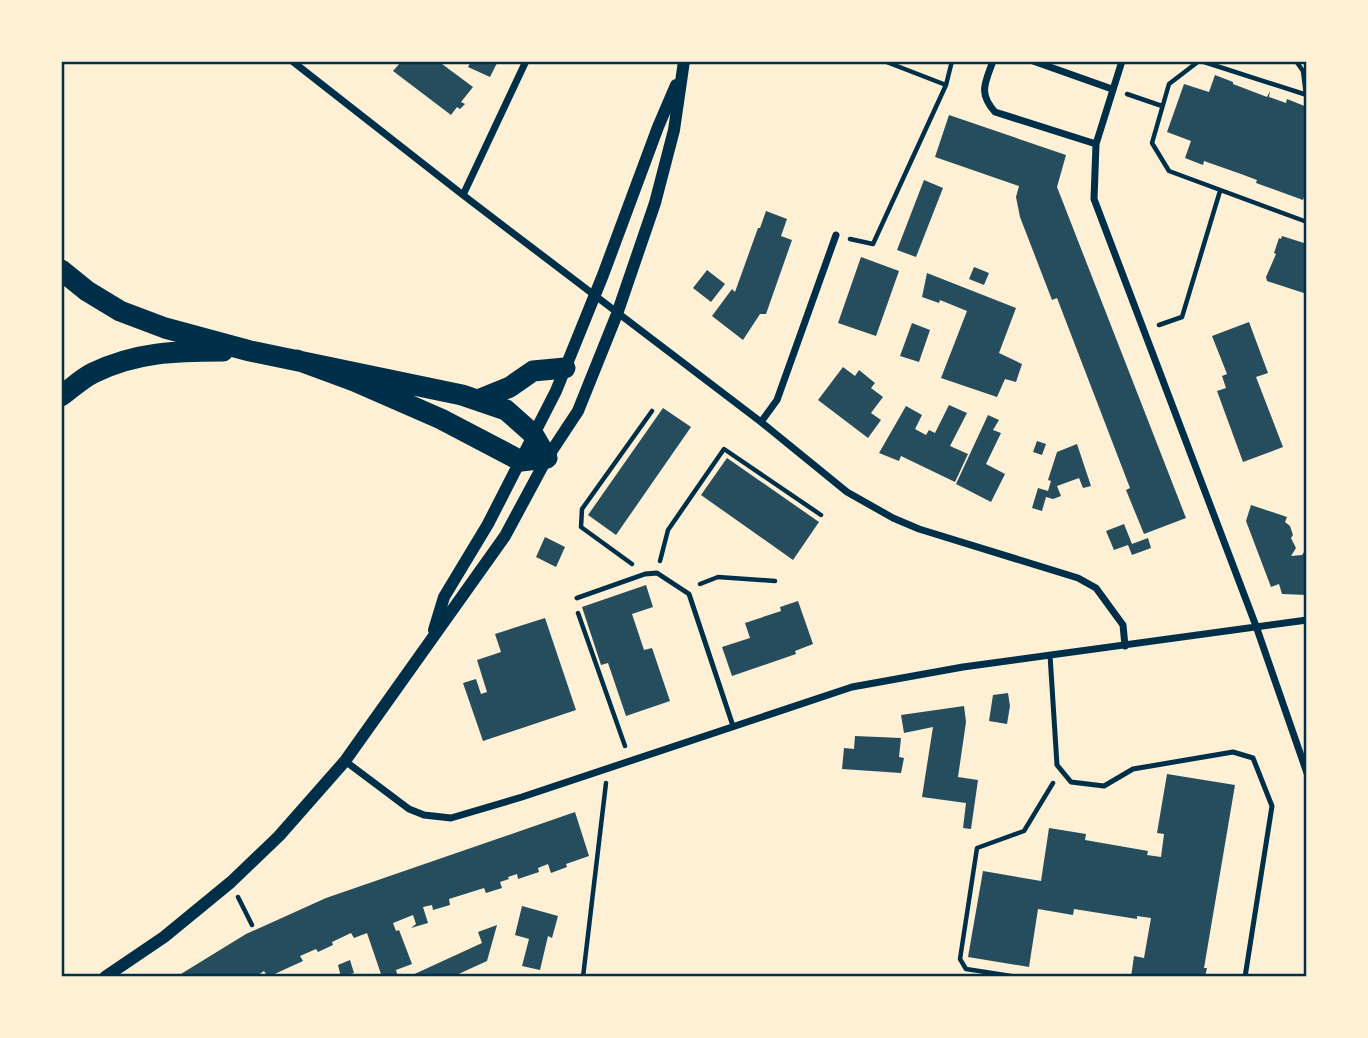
<svg xmlns="http://www.w3.org/2000/svg" width="1368" height="1038" font-family="'Fira Sans Condensed',sans-serif">
	<rect width="100%" height="100%" fill="#fdf0d5"/>
	<!-- building -->
	<path fill="#264d5e" d="M398 61H438L473 87 461 102 465 104 460 109 457 107 451 115 393 71 400 63Z
		M471 61H498L490 77 468 67Z
		M1215 75 1233 82V84L1267 97 1270 91 1269 97 1286 103 1287 99 1307 107V197H1304L1303 200 1256 183 1257 180 1241 174 1204 161 1203 165 1185 158 1191 141 1167 132 1184 84 1209 92Z
		M949 115 1066 155 1057 187 1186 518 1144 534 1126 490 1130 488 1057 298 1052 300 1020 217 1016 197 1019 186 935 157Z
		M924 180 943 188 916 257 897 250Z
		M766 211 787 219 781 236 792 240 766 314H760L743 340 712 316 732 289 735 292 758 228H760Z
		M1282 236 1307 244V294L1267 281 1266 277 1276 254 1274 253 1279 238 1281 239Z
		M861 257 899 271 876 336 838 323Z
		M974 267 989 273 984 285 969 279Z
		M707 270 725 284 711 302 693 288Z
		M927 273 1016 308 999 353 1022 364 1016 382 1005 379 997 397 941 378 967 311 940 300 939 303 922 297Z
		M1249 322 1268 373 1256 377 1283 447 1243 462 1217 391 1226 388 1222 376 1227 374 1212 336Z
		M912 323 930 330 919 362 900 356Z
		M843 367 855 376 859 370 875 383 871 388 883 397 871 413 881 420 868 438 818 400Z
		M949 405 967 413 950 446 968 454 955 482 901 456 899 461 879 453 906 406 922 415 915 429 926 435 929 430 935 433Z
		M663 408 691 427 616 535 588 515Z
		M988 415 999 420 993 430 1001 433 986 464 1005 474 991 502 956 484Z
		M1037 441 1046 444 1042 455 1033 452Z
		M1077 444 1091 486 1083 488 1079 478 1057 486 1061 496 1053 499 1046 497 1042 511 1032 508 1038 488 1048 491 1051 481 1048 480 1057 452Z
		M727 458 819 522 793 560 701 495Z
		M1251 505 1287 517 1285 522 1290 526 1293 535 1291 538 1296 548 1291 556 1302 555 1307 548V595L1282 594 1279 584 1271 587 1246 521Z
		M1124 524 1132 544 1148 538 1151 548 1132 555 1128 545 1114 550 1106 531Z
		M545 537 565 547 556 567 536 557Z
		M646 585 653 607 632 614 644 650 652 648 670 701 626 716 608 663 601 665 582 607Z
		M798 601 813 644 795 651 796 654 732 676 722 647 750 638 745 623 781 611 780 607Z
		M545 618 576 710 483 741 463 683 476 679 481 694 487 692 477 660 501 652 495 634Z
		M1008 693 1010 706 1007 724 989 721 993 695Z
		M964 706 966 722 958 777 978 780 971 829 963 828 966 803 922 797 933 727 904 733 901 715Z
		M855 736 901 738 899 757 904 758 901 773 842 769 844 748 854 749Z
		M1167 774 1235 785 1204 968H1207L1205 977H1131L1134 956 1144 958 1151 918 1137 916V919L1074 909 1073 915 1038 909 1029 967 968 957 983 871 1041 881 1049 828 1086 834 1085 840 1148 851 1147 855 1161 857 1164 834 1157 833Z
		M575 812 589 856 566 864 567 867 551 873 548 864 538 868 539 872 518 879 517 874 508 877 509 879 500 882 502 888 486 893 484 888 449 899 450 905 433 910 432 905 423 907 428 923 411 928 416 924 413 915 393 923 396 931 399 930 412 964 396 970 398 977H382L367 933 354 938 351 933 332 942 333 945 318 952 316 949 300 956 303 961 268 977 264 971 255 977H176L246 934 326 898Z
		M522 906 558 916 552 938 548 936 540 970 522 966 529 939 515 935Z
		M497 925 487 961 452 977H408L482 943 478 932Z
		M350 960 354 973 341 977 338 965Z"/>
	<g fill="none" stroke-linecap="round" stroke-linejoin="round">
		<!-- path -->
		<path stroke="#003049" stroke-width="4.5" d="M884 61 946 85
			M1199 61 1169 84 1152 143 1169 171 1307 222
			M1201 61 1307 95
			M1296 61 1303 71 1306 95
			M1127 94 1162 106
			M850 239 873 244 946 85 952 61
			M1159 325 1182 317 1220 191
			M660 561 668 530 724 449 821 515
			M632 564 581 527 582 509 652 411
			M700 584 718 577 775 581
			M578 613 625 746
			M238 897 252 925
			M583 977 606 783
			M1018 977 966 969 960 959 977 848 1024 831 1053 783"/>
		<!-- service -->
		<path stroke="#003049" stroke-width="5" d="M577 598 645 574 657 573 689 594 733 726
			M1050 655 1057 765 1071 782 1104 786 1133 769 1233 752 1253 758 1272 806 1245 977"/>
		<!-- minor -->
		<path stroke="#003049" stroke-width="7" d="M292 61 463 195
			M526 61 463 195 761 422 847 492 893 518 919 529 1078 578 1096 588 1123 625 1125 646
			M993 61C985 83 978 93 995 112L1096 144
			M1033 61 1112 89
			M1122 61 1096 144 1094 199 1256 626 1307 773
			M761 422 777 400 836 235
			M345 761 409 809 424 815 451 818 522 797 852 687 963 667 1307 620"/>
		<!-- tertiary -->
		<path stroke="#003049" stroke-width="12" d="M434 630 444 597 488 524 556 391 603 275 658 127 676 85
			M105 977 164 937 231 882 279 836 345 761 505 536 547 458 578 411 617 314 655 203 674 130 684 61"/>
		<!-- motorway -->
		<path stroke="#003049" stroke-width="21" d="M61 270 87 291 120 311 165 328 250 351 462 395 506 410 533 434 547 458 521 461 441 419 354 381 297 360
			M61 396C71 389 81 379 93 373 136 352 176 351 223 351
			M478 400 510 387 533 371 565 368"/>
	</g>
	<!-- border -->
	<rect width="1368" height="1038" fill="none" stroke="#fdf0d5" stroke-width="126"/>
	<rect x="63" y="63" width="1242" height="912" fill="none" stroke="#003049" stroke-width="2.5"/>
</svg>
